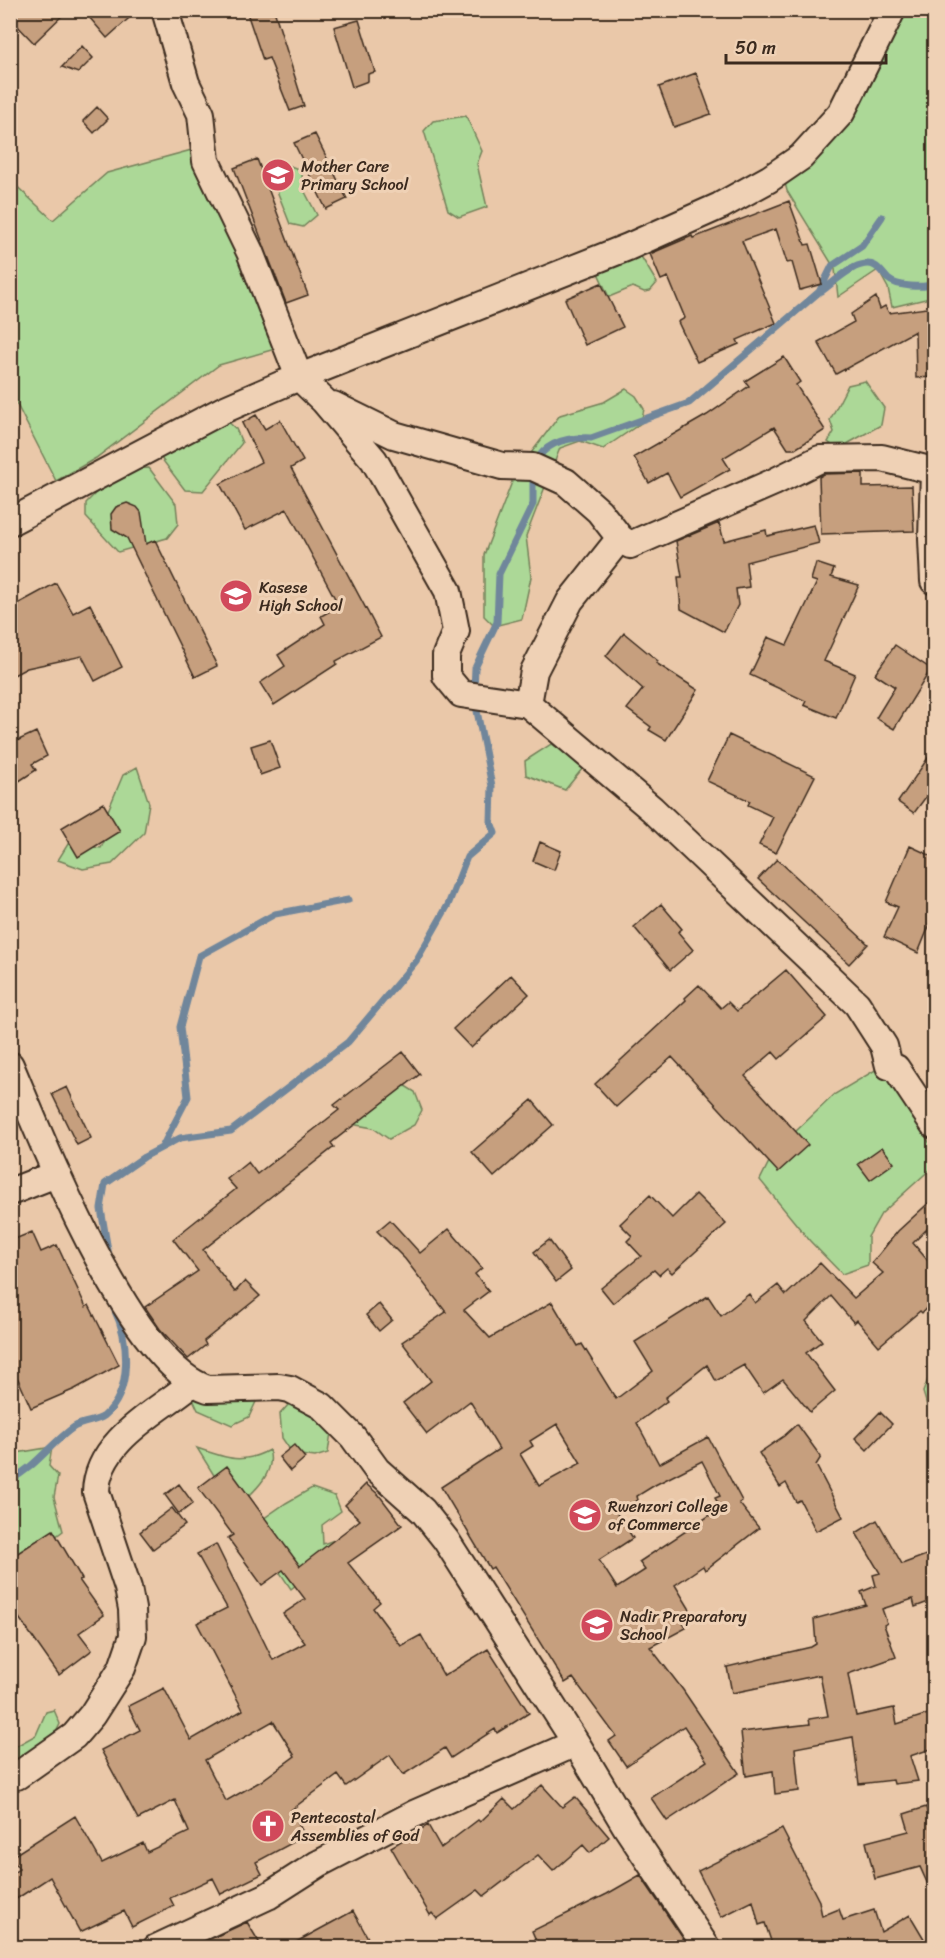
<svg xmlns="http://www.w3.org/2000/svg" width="945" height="1958" font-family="Sriracha,sans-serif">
	<rect width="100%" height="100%" fill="#eac8a9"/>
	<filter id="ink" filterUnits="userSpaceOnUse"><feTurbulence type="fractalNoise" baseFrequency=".0167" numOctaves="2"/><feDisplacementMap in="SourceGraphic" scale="12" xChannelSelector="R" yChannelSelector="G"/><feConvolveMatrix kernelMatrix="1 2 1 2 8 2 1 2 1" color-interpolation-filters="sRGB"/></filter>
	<g filter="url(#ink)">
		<!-- green -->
		<path fill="#acd897" stroke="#74815a" stroke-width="1.5" d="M877 11H934V297L892 307 888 288 878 270 838 297 835 269 787 191 783 175 816 148Z
			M466 116 482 151 477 164 487 207 459 217 448 210 424 131 433 121Z
			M210 145 275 349 219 365 96 458 56 481 11 393 10 180 53 220 107 173Z
			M285 164 301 170 305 192 317 215 303 227 290 224 272 178Z
			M639 253 657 283 650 291 644 292 633 287 609 297 598 273 605 263Z
			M865 381 884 408 881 425 838 449 828 442 834 432 830 420 848 385Z
			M626 389 636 396 644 409 641 423 603 449 580 441 560 448 526 536 531 577 522 619 494 626 484 616V555L515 474 560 415 604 402Z
			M215 410 236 429 242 443 203 491 185 490 158 454Z
			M149 468 176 504 178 524 167 538 118 552 86 517V503L119 469Z
			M551 744 587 763 565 790 526 775 525 761Z
			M137 767 149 803 144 833 112 864 83 869 58 860 68 844 101 848 113 823 107 813 123 775Z
			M882 1066 934 1150V1166L881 1214 868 1237V1265L842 1274 810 1241 760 1180 774 1152 835 1094Z
			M402 1084 415 1092 422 1110 414 1125 389 1139 373 1128 351 1124Z
			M934 1364V1414L929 1412 923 1392Z
			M244 1374 259 1395 249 1417 232 1425 198 1410 193 1399Z
			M298 1394 334 1411 328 1453 315 1457 293 1454 282 1438 280 1414Z
			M52 1447 49 1466 58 1476 54 1497 63 1531 19 1564 11 1605V1454Z
			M197 1448C225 1458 242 1465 269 1450 277 1474 251 1494 235 1509Z
			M312 1488 335 1496 341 1511 322 1525 323 1544 340 1538 342 1547 291 1589 250 1528 286 1503Z
			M54 1710 60 1724 49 1747 24 1753 11 1769V1749L36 1735 46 1712Z"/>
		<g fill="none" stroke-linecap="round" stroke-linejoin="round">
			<!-- stream -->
			<path stroke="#6f869b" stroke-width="7" d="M822 291C833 283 848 268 861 265 877 261 880 271 888 279 897 287 924 288 934 284
				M535 463C546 441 569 437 591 438L689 403 819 292 832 266 862 246 882 217
				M474 690 475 668 497 622 499 574 533 504V473
				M162 1147 188 1097 180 1027 199 956 275 914 348 900
				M109 1256 101 1209 105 1184 144 1157 180 1138 231 1131 348 1042 416 961 448 905 467 857 495 833 491 822 492 786 475 701
				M10 1480C36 1467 51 1443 74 1427 83 1421 96 1422 104 1416 133 1392 129 1339 114 1309"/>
		</g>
		<!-- building -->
		<path fill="#c69f7e" stroke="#3b2a1e" stroke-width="1.5" fill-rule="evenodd" d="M21 10H68L34 43 11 19Z
			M83 10H138L107 38Z
			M246 10H274L304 106 290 111 269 58 263 60Z
			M359 20 375 72 368 74V81L352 87 334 27Z
			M82 46 93 58 78 73 62 67Z
			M696 73 711 114 674 127 659 87Z
			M97 107 108 119 94 133 83 121Z
			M315 134 347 199 326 209 294 143Z
			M257 159 308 295 286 303 234 168Z
			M789 201 805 245 810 244 822 284 800 290 792 262 787 263 776 229 742 241 776 323 737 340 739 344 697 362 678 322 685 318 668 277 661 280 650 254 692 236 693 238Z
			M601 283 623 327 585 345 565 299Z
			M876 297 880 309 885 306 889 313 934 307V377L916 378 915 331 836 374 818 342 854 322 851 314Z
			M784 357 800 382 796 385 825 430 795 449H788L774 427 723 458 730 469 680 497 667 473 649 483 634 457 707 415 749 386 745 381Z
			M256 415 265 429 280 420 303 461 291 468 381 637 336 661 337 664 274 705 260 683 285 666 278 655 325 624 321 616 339 606 287 509 245 530 220 484 261 462 242 423Z
			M863 473V487L912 486 914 531 821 534 819 477 824 474Z
			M127 503 137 507 141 512 146 544 155 540 217 666 195 677 127 538 112 529 111 514 116 507Z
			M719 523 724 541 766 530 767 536 814 525 819 543 746 562 749 587 736 589 738 605 724 632 681 609 678 577H682L676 541Z
			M816 563 834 569 831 577 859 585 824 661 855 674 836 718 804 705 806 701 750 675 768 637 787 645 817 582 811 580Z
			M56 583 73 613 90 604 122 667 95 681 82 656 27 668 10 677V608Z
			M624 633 658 661 656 663 698 690 666 740 649 730 651 727 627 709 643 689 606 656Z
			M895 645 931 669 894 729 876 718 895 687 875 674Z
			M36 732 47 756 32 764 36 770 10 787V744Z
			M729 735 815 776 776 853 759 845 773 817 748 805 750 801 707 781Z
			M270 740 280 768 260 775 251 746Z
			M934 749V786L914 813 898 802Z
			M103 803 120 831 78 857 61 828Z
			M540 842 561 851 554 870 533 861Z
			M910 846 934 857V914L918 953 884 937 898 907 886 902Z
			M777 859 868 944 849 964 758 879Z
			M661 904 682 929 678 932 693 950 670 970 634 927Z
			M786 970 827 1017 779 1059 773 1052 745 1076 808 1145 778 1172 672 1057 616 1107 595 1084 686 1000 685 998 699 985 721 1008 728 1002 737 1011Z
			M511 975 529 994 471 1048 453 1029Z
			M403 1052 420 1074 331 1143 334 1147 203 1250 235 1292 245 1281 260 1296 204 1341 206 1345 188 1359 160 1329 145 1307 198 1271 173 1239 236 1189 227 1179 248 1162 257 1174 339 1110 334 1105Z
			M67 1087 91 1138 77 1145 52 1094Z
			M532 1100 553 1125 494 1177 472 1152Z
			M882 1147 894 1163 870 1180 858 1164Z
			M696 1194 726 1224 672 1273 667 1268 659 1275 654 1270 613 1303 601 1288 641 1256 627 1241 632 1236 620 1224 650 1195 672 1218Z
			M934 1198V1222L913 1243 934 1268V1299L922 1313 920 1311 879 1346 857 1320 854 1323 831 1296 806 1321 822 1341 806 1353 835 1391 810 1412 783 1379 763 1393 744 1365 716 1381 707 1365 665 1398 667 1401 637 1423 659 1464 708 1437 742 1501 739 1503 759 1528 705 1570 703 1566 675 1585 692 1613 681 1620 686 1628 650 1647 683 1690 739 1773 667 1821 651 1798 707 1761 684 1726 626 1766 609 1741 616 1736 573 1678 565 1683 493 1567 490 1569 441 1487 499 1449 470 1401 427 1434 403 1403 431 1381 402 1342 446 1312 405 1259 377 1231 390 1220 420 1253 449 1229 482 1268 475 1274 489 1291 464 1310 490 1338 552 1302 578 1346 582 1344 616 1399 653 1371 635 1342 708 1296 721 1316 749 1294 755 1303 778 1285 786 1295 820 1263 854 1298 883 1273 872 1263 898 1231ZM557 1424 581 1463 539 1486 520 1454 533 1446 530 1441ZM702 1461 720 1496 715 1498 721 1508 639 1562 645 1570 617 1588 599 1560 633 1538 616 1512 638 1500 637 1496 655 1485Z
			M32 1232 41 1252 57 1245 86 1307 89 1305 119 1365 75 1389 31 1408 18 1379 10 1382V1241Z
			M549 1240 571 1270 556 1282 534 1252Z
			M379 1304 392 1320 379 1331 366 1315Z
			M880 1412 892 1424 867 1450 855 1438Z
			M797 1424 821 1457 816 1465 843 1517 816 1531 800 1500 796 1502 786 1483 780 1487 759 1453 784 1436Z
			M294 1445 305 1458 290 1471 279 1457Z
			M227 1466 300 1566 360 1520 345 1505 366 1484 379 1495 402 1525 348 1563 380 1602 373 1608 401 1646 421 1635 444 1676 488 1649 529 1713 497 1733 495 1729 451 1758 445 1748 403 1775 390 1755 346 1786 338 1775 291 1810 305 1836 256 1862 262 1874 221 1894 213 1878 170 1898 174 1906 132 1927 124 1911 80 1932 50 1877 10 1903V1875L19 1869 11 1857 75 1816 102 1863 143 1843 147 1852 189 1832 175 1800 138 1819 101 1750 140 1730 128 1706 164 1688 191 1740 243 1710 197 1623 227 1608 197 1554 216 1544 273 1660 305 1643 283 1614 305 1599 283 1570 262 1585 228 1538 233 1535 198 1488ZM273 1721 295 1756 261 1781 226 1801 205 1760Z
			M179 1484 193 1503 179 1514 165 1495Z
			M172 1508 185 1525 153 1549 140 1532Z
			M877 1520 902 1564 934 1552V1600L915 1607 913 1599 882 1609 887 1623 884 1625 896 1657 848 1674 856 1716 894 1708 897 1724 934 1712V1748L910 1756 918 1781 894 1784 893 1780 859 1784 853 1737 795 1748 799 1791 775 1794 773 1771 746 1776 741 1732 810 1724 809 1719 828 1716 820 1675 732 1693 727 1667 811 1647 816 1644 814 1619 866 1605 861 1592 876 1586 873 1575 880 1573 856 1533Z
			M53 1530 82 1579 79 1580 104 1615 79 1633 92 1650 59 1675 10 1605V1558Z
			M542 1785 562 1807 575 1797 609 1837 590 1853 583 1845 553 1871 538 1855 484 1896 478 1890 437 1919 432 1913 430 1915 391 1847 428 1825 441 1848 478 1820 480 1822 504 1799 514 1809Z
			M926 1807 934 1834V1898L920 1867 875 1879 866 1842 909 1831 904 1814Z
			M782 1829 819 1901 822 1916 839 1909 843 1920 874 1910 881 1932 910 1915 926 1942 916 1947H854L868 1940 850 1947H773L765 1923 759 1925 753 1901 721 1917 698 1871Z
			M640 1875 689 1947H539L532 1931 607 1894Z
			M353 1911 373 1947H287L335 1921Z
			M247 1922 262 1947H193Z"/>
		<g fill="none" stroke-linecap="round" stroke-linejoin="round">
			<!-- minor casing -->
			<g stroke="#3b2a1e" stroke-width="30">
				<path id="minor" d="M165 10 186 83 201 114 206 161 250 252 299 377 324 401 374 460 448 591 456 631 446 655V676L461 694 528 704 652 809 857 1004 884 1046 889 1066 896 1068 934 1125
					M333 405 394 435 502 466 533 467 566 482 599 511 620 538 630 545 774 482 820 459 882 458 934 471
					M934 471 932 539 934 581
					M10 522 223 410 285 383 628 247 720 206 769 179 801 157 841 113 892 10
					M528 704 534 671 570 601 620 538
					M10 1065C42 1140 130 1365 208 1389L279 1387 290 1389 322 1406 353 1437 377 1470 423 1511 446 1540 576 1743 627 1828 707 1948
					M10 1192 56 1174
					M17 1776 74 1736 92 1715 122 1668 133 1636 132 1609 128 1588 96 1492C97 1441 157 1412 191 1384
					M156 1948 268 1896 318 1864 414 1814 576 1743"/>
			</g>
			<!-- minor -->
			<use href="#minor" stroke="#efd1b5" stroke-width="26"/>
		</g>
	</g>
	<!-- icons -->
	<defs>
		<g id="school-disc" transform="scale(1.725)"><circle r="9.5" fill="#d1495b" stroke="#efd1b5"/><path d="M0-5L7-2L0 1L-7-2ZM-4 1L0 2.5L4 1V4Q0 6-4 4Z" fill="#fff"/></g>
		<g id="university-disc" transform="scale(1.725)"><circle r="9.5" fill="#d1495b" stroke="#efd1b5"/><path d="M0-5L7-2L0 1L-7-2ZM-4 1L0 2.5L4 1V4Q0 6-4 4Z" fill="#fff"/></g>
		<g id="church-disc" transform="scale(1.725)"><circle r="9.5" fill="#d1495b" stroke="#efd1b5"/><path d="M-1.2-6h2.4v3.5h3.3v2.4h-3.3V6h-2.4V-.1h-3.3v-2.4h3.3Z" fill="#fff"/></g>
	</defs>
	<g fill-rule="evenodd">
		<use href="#school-disc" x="278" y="175"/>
		<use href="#school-disc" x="236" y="596"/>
		<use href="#university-disc" x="585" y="1515"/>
		<use href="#school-disc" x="597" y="1625"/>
		<use href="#church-disc" x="268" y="1826"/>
	</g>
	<g text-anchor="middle" stroke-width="6" stroke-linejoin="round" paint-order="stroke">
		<!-- poi labels -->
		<g font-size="16" fill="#3b2a1e" stroke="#efd1b5" text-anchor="start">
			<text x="301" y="172">Mother Care<tspan x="301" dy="18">Primary School</tspan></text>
			<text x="259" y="593">Kasese<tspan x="259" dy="18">High School</tspan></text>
			<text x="608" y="1512">Rwenzori College<tspan x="608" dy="18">of Commerce</tspan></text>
			<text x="620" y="1622">Nadir Preparatory<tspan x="620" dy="18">School</tspan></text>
			<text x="291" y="1823">Pentecostal<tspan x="291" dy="18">Assemblies of God</tspan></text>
		</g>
	</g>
	<!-- margin -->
	<rect width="945" height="1958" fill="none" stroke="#efd1b5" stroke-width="36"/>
	<rect x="18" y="18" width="909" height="1922" fill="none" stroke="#3b2a1e" stroke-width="2" filter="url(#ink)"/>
	<!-- scale -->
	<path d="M726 54v9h160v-9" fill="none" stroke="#3b2a1e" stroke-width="3"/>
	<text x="735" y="54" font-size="18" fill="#3b2a1e" stroke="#efd1b5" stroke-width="4.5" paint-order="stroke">50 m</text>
</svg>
